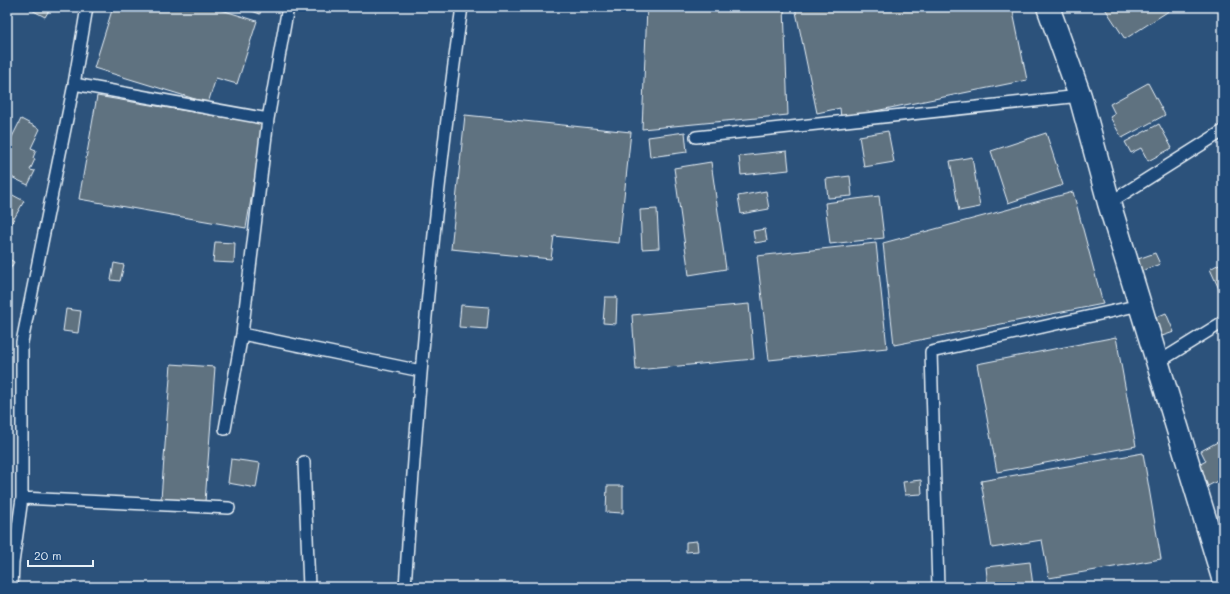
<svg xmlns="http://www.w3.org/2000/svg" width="1230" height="594" font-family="Mali,sans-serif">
	<rect width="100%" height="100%" fill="#2c527b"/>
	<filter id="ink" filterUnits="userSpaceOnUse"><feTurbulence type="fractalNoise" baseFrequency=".025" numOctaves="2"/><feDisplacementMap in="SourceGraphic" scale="8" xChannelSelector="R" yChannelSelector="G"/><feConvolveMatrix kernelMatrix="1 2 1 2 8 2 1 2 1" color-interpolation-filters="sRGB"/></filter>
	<g filter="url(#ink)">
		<!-- building -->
		<path fill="#5f7280" stroke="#e8f1f8" d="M26 7H51L45 17Z
			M113 7H212L257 21 237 84 216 78 208 103 94 68Z
			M241 7H261L260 14Z
			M647 7H784L788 115 642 129Z
			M795 7H1012L1027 80 841 118 840 108 817 113Z
			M1104 7H1175L1125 39Z
			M1148 83 1165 115 1122 138 1110 117 1115 114 1110 104Z
			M97 96 264 124 246 228 79 199Z
			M465 115 631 132 619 243 554 236 551 259 451 249Z
			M21 119 40 129 31 148 36 150 33 158 35 159 30 170 35 171 28 185 7 175V147Z
			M1159 124 1172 148 1148 161 1141 148 1131 153 1125 142Z
			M888 131 894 162 864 167 859 136Z
			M685 132 687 152 650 157 648 137Z
			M1046 133 1063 185 1008 203 991 151Z
			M787 151 789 170 741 175 739 156Z
			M972 157 980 207 959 211 950 161Z
			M711 162 726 269 689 275 674 168Z
			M850 176 852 196 828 198 826 179Z
			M766 191 769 209 741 214 738 196Z
			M7 192 24 201 7 231Z
			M1073 192 1103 304 894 345 883 243Z
			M879 196 884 238 830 244 825 203Z
			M657 209 659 248 642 249 640 210Z
			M765 229 767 241 755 243 753 231Z
			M215 242 235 243 234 263 213 262Z
			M876 243 887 348 769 360 757 256Z
			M1155 253 1160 264 1142 271 1138 259Z
			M7 258 14 262 7 275Z
			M1223 262V298L1210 269Z
			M114 263 124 265 120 281 111 280Z
			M605 297H617L616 324 603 323Z
			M749 304 754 359 636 370 632 315Z
			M461 305 489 307 487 329 459 327Z
			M66 309 81 311 78 333 63 331Z
			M1166 313 1174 332 1162 336 1154 318Z
			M1116 337 1136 446 997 472 977 364Z
			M171 364 215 367 205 502 161 499Z
			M1223 439V478L1206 487 1195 467 1206 461 1201 451Z
			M1143 453 1161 559 1049 578 1042 540 992 548 981 481Z
			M231 459 260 463 256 488 228 483Z
			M921 480 922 494 905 495 903 482Z
			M607 486H623V513L606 512Z
			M697 541 698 551 686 552V542Z
			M1030 562 1033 586 988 587 986 567Z
			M45 582 56 583V587H44Z
			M910 585V587H873Z"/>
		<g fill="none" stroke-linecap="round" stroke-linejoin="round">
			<!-- lane casing -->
			<g stroke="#e8f1f8" stroke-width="14">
				<path id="lane" d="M74 84 268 119 288 7
					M696 137 1080 96
					M1109 203 1223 131
					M242 334 421 371
					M1157 363 1223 322
					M225 429 242 334 268 119
					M304 462 309 587
					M22 498 229 508
					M12 587 13 563 22 498V342L74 84 87 7
					M405 587C418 393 434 199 462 7
					M938 587 931 352 1140 305"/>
			</g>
			<!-- street casing -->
			<g stroke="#e8f1f8" stroke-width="25">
				<path id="street" d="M1048 7 1080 96 1109 203 1223 578"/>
			</g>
			<!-- lane -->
			<use href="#lane" stroke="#1f4a7a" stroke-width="11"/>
			<!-- street -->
			<use href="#street" stroke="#1f4a7a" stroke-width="22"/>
		</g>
	</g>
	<!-- margin -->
	<rect width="1230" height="594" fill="none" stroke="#1f4a7a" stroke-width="24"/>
	<rect x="12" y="12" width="1206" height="570" fill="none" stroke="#e8f1f8" stroke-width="1.5" filter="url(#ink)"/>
	<!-- scale -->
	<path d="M28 560v6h65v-6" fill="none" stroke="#e8f1f8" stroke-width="2"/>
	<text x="34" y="560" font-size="12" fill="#e8f1f8" stroke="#1f4a7a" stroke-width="3" paint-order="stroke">20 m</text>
</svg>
